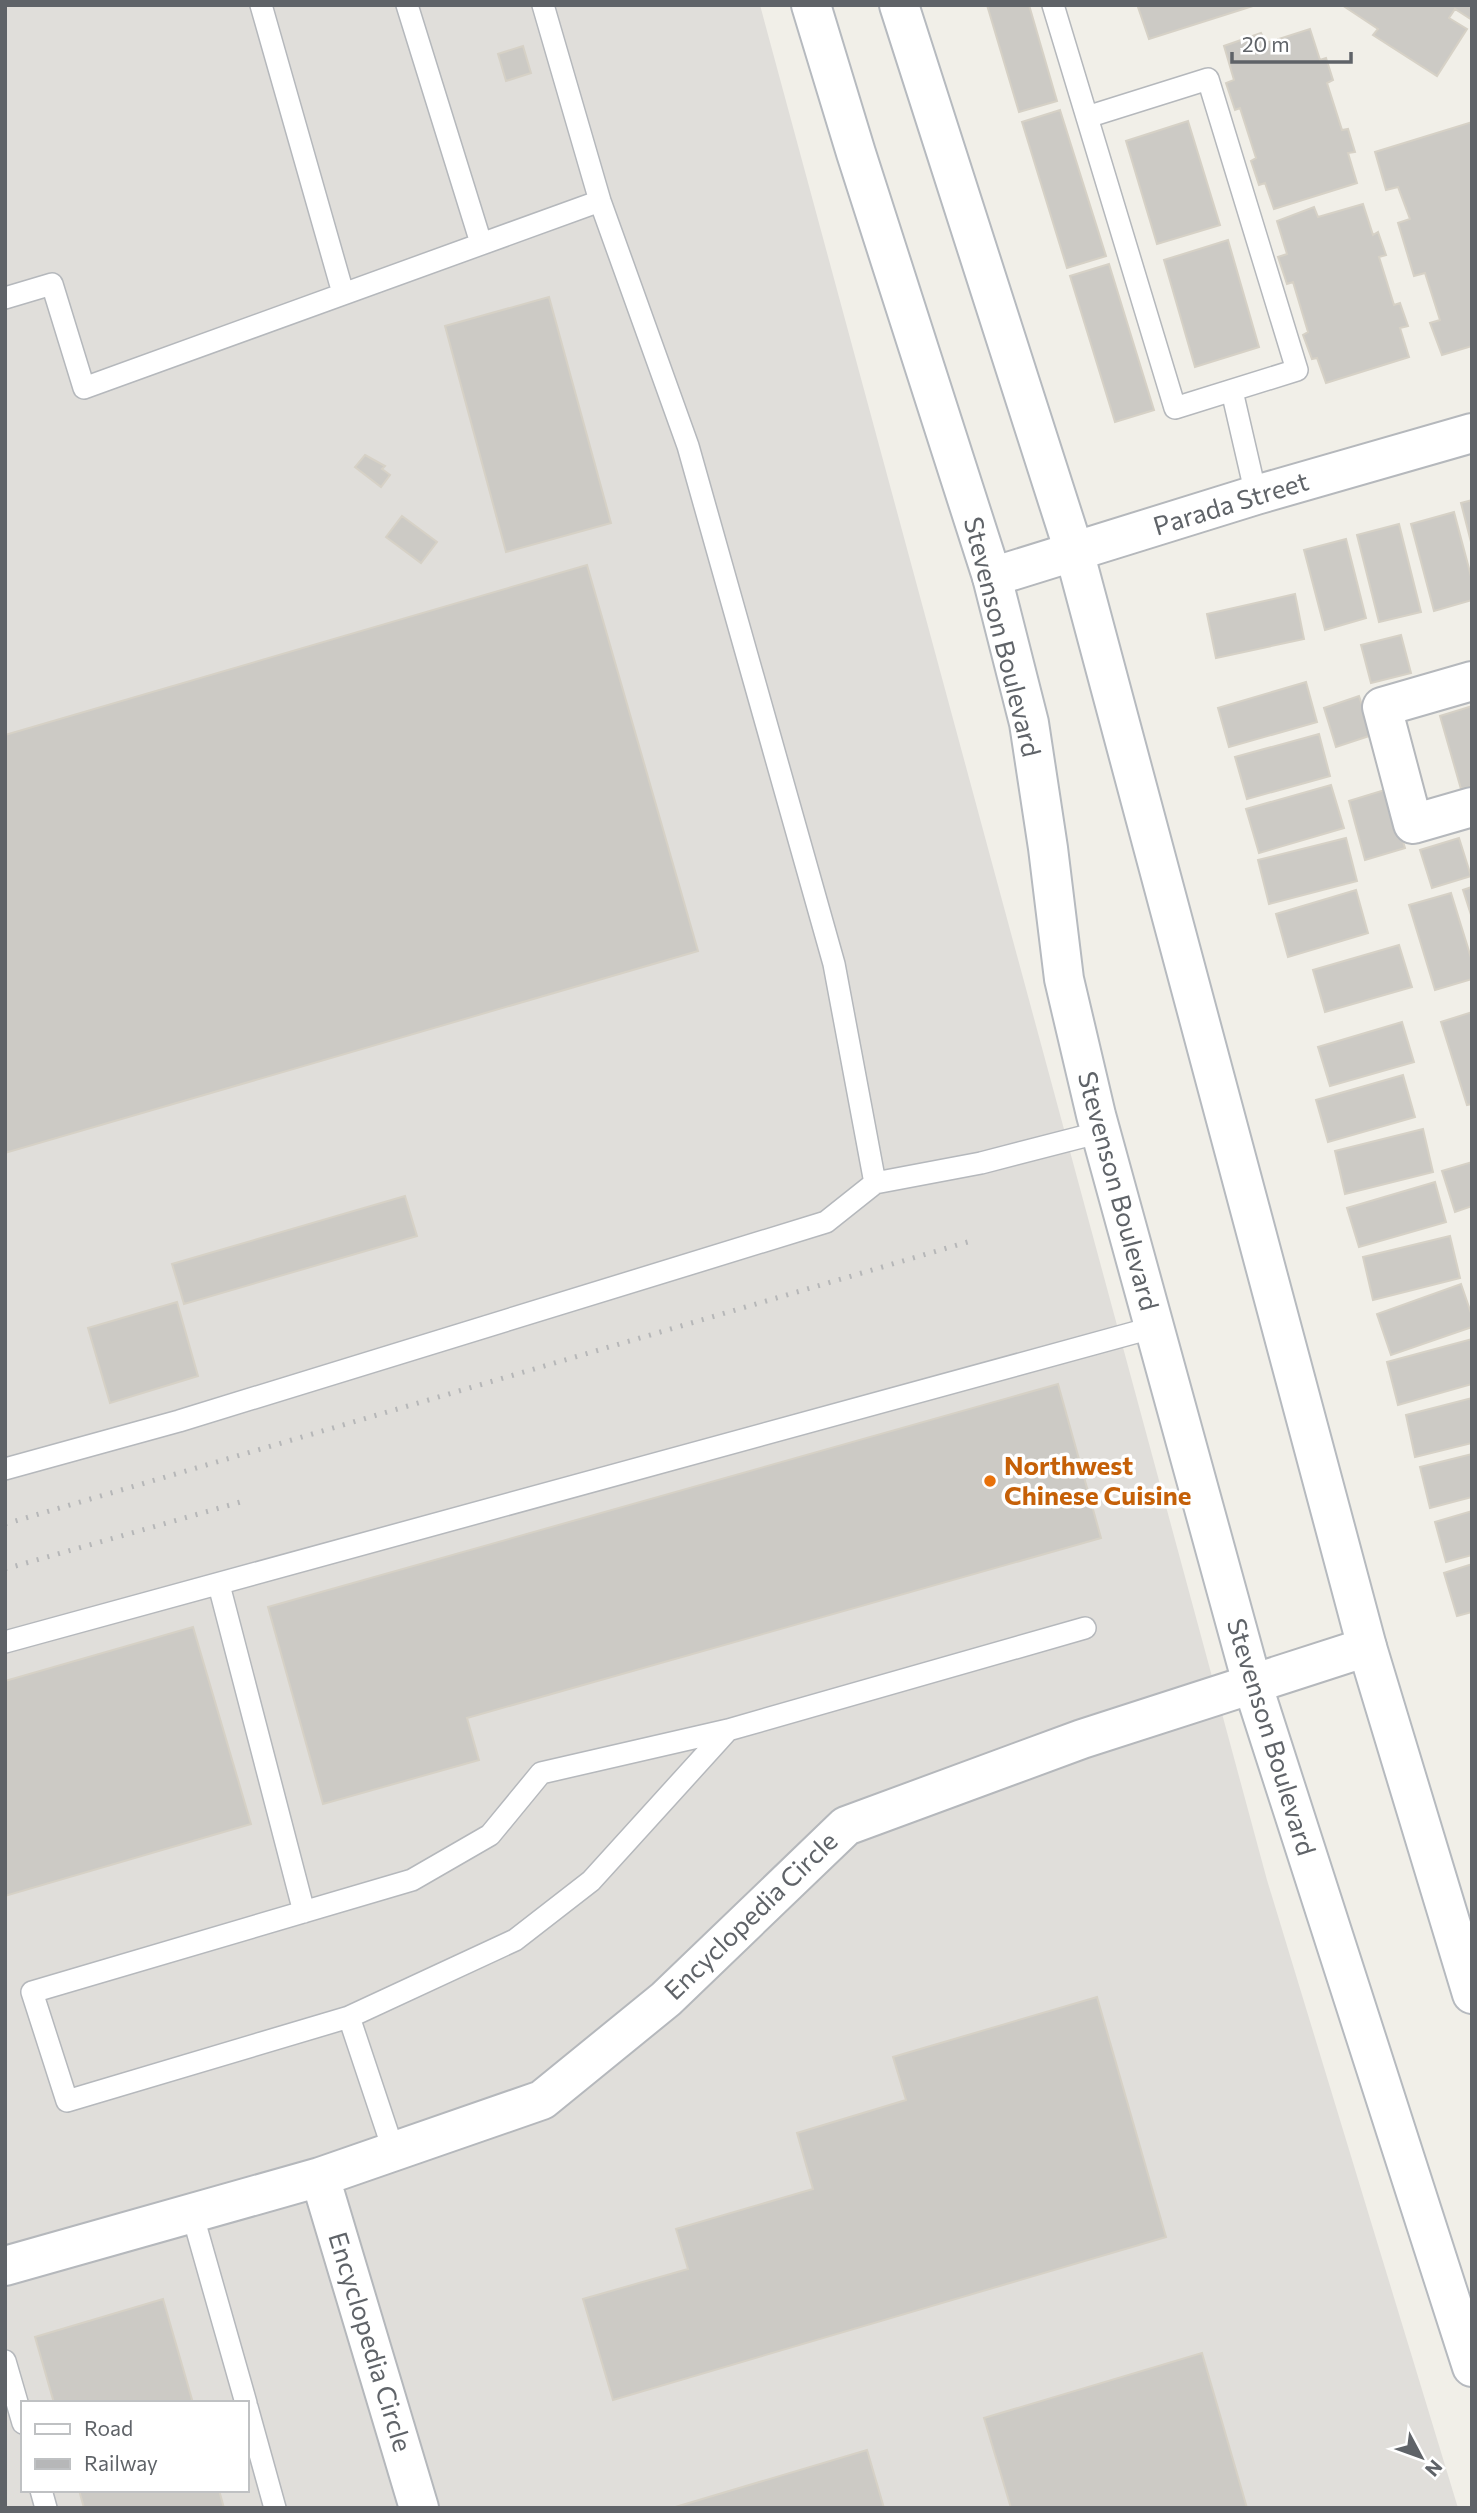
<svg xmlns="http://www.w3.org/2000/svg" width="1477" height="2513" font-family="Commissioner,sans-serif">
	<rect width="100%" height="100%" fill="#f1efe8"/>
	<!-- industrial -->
	<path fill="#e0deda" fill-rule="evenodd" d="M5 5H760L1267 1880 1458 2508H5ZM23 2403H247V2490H23Z"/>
	<!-- building -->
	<path fill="#cccac5" stroke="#d6d1c6" stroke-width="2" d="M987 5H1029L1057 101 1019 112Z
		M1143 5H1256L1149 39 1138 7Z
		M1342 5H1472V20L1455 9 1449 18 1467 29 1437 76 1373 35 1378 29Z
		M1310 29 1320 60 1326 58 1333 80 1327 83 1342 130 1348 129 1355 152 1348 153 1357 183 1274 209 1265 183 1259 185 1251 161 1256 158 1240 108 1235 110 1226 83 1234 80 1224 46 1261 33 1266 43Z
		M523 46 531 73 506 81 498 54Z
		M1060 110 1106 256 1067 268 1022 122Z
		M1188 121 1220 225 1157 244 1126 141Z
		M1472 122V346L1442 355 1430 323 1440 320 1425 273 1414 276 1398 223 1410 219 1398 187 1386 190 1375 152Z
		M1363 204 1373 235 1378 232 1386 255 1379 257 1394 305 1400 303 1408 326 1400 328 1409 357 1326 383 1317 358 1312 359 1303 335 1308 332 1293 282 1287 284 1278 257 1287 254 1277 221 1314 207 1318 217Z
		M1228 240 1259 347 1195 367 1164 260Z
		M1109 264 1154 410 1115 422 1070 276Z
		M549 297 611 523 506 552 445 326Z
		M365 455 385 466 382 469 390 475 381 487 355 467Z
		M1472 500V546L1461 503Z
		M1454 512 1472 580V600L1434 611 1411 524Z
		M402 516 437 542 421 563 386 537Z
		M1399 524 1421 612 1379 622 1357 535Z
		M1346 539 1366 618 1325 630 1304 550Z
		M587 565 698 951 5 1153V735Z
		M1295 594 1304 639 1216 658 1207 614Z
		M1401 635 1411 673 1371 683 1361 645Z
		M1306 682 1317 722 1229 747 1218 708Z
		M1359 696 1372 735 1336 747 1324 708Z
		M1472 706V786L1461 789 1440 716Z
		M1319 734 1330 776 1247 799 1235 757Z
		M1331 785 1344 828 1259 853 1246 809Z
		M1388 789 1405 848 1365 860 1349 801Z
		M1346 838 1357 881 1269 904 1258 860Z
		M1459 838 1471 876 1432 888 1420 850Z
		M1472 887V918L1463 890Z
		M1356 890 1368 933 1288 957 1276 914Z
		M1451 893 1472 961V979L1435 990 1409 905Z
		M1399 945 1412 987 1325 1012 1313 970Z
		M1472 1012V1104L1467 1105 1441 1022Z
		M1402 1022 1414 1062 1330 1086 1318 1047Z
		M1403 1075 1415 1117 1328 1142 1316 1100Z
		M1423 1129 1433 1172 1345 1194 1335 1151Z
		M1472 1162V1206L1455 1212 1442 1171Z
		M1435 1182 1446 1222 1359 1247 1347 1208Z
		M405 1196 417 1236 184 1304 172 1264Z
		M1450 1236 1460 1278 1373 1300 1363 1257Z
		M1461 1284 1472 1316V1327L1391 1355 1377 1314Z
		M177 1302 198 1376 110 1403 88 1328Z
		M1472 1339V1384L1398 1405 1387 1362Z
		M1058 1384 1101 1538 467 1718 479 1760 323 1804 268 1607Z
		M1472 1398V1443L1415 1457 1406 1415Z
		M1472 1454V1497L1430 1508 1420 1467Z
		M1472 1511V1555L1446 1562 1435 1522Z
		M1472 1564V1612L1457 1616 1444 1573Z
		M193 1627 251 1824 5 1896V1681Z
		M1097 1997 1166 2237 613 2400 583 2299 688 2269 676 2229 813 2189 797 2133 906 2100 893 2057Z
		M163 2299 193 2403H54L35 2337Z
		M1202 2353 1247 2508H1011L984 2418Z
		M867 2450 884 2508H672Z
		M79 2490H219L224 2508H84Z"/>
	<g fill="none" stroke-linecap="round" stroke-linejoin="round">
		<!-- lane casing -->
		<g stroke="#b5b8bc" stroke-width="24">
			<path id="lane" d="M261 5 343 293
				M407 5 481 243
				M543 5 600 201 688 446 834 964 875 1183
				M1053 5 1175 408 1297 370 1208 79 1087 117
				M5 298 52 284 84 388 600 201
				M1232 391 1256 495
				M5 1469 179 1421 826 1222 875 1183 981 1163 1101 1132
				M219 1585 304 1912
				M5 1642 1155 1327
				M349 2017 67 2101 32 1992 412 1880 490 1835 541 1773 728 1730
				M394 2152 349 2017 515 1940 591 1881 728 1730 1085 1628
				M192 2213 246 2403
				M5 2361 23 2423
				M247 2407 275 2508
				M41 2490 46 2508"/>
		</g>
		<!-- street casing -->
		<g stroke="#b5b8bc" stroke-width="42">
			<path id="street" d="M992 577 1256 495 1472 433
				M1472 681 1382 707 1413 824 1472 807
				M320 2177 542 2100 666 1999 846 1826 1082 1739 1367 1647
				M5 2266 320 2177 419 2508"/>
		</g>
		<!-- secondary casing -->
		<g stroke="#b6babf" stroke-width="42">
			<path id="secondary" d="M811 5 856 153 992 577 1029 723 1048 848 1064 979 1096 1115 1252 1683 1472 2367
				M899 5 1074 551 1367 1647 1472 1994"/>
		</g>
		<!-- lane -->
		<use href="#lane" stroke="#fff" stroke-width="21"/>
		<!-- street -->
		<use href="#street" stroke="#fff" stroke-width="38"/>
		<!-- secondary -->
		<use href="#secondary" stroke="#fff" stroke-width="38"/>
		<!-- rail -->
		<path stroke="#b6b7b8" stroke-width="5" stroke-dasharray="2 9" stroke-linecap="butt" d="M5 1524 971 1241
			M5 1569 244 1501"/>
	</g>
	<!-- markers -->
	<circle fill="#e8710a" stroke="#fff" stroke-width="2.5" cx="990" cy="1481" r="7"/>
	<g text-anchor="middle" stroke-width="7" stroke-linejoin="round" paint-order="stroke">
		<!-- street labels -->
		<g font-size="26" fill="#5f6368" stroke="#fff">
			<text transform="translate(1231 504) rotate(-17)" y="9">Parada Street</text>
			<text transform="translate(1002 637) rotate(76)" y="9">Stevenson Boulevard</text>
			<text transform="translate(1118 1191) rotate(75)" y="9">Stevenson Boulevard</text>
			<text transform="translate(1271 1737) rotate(73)" y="9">Stevenson Boulevard</text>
			<text transform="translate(751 1916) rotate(-44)" y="9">Encyclopedia Circle</text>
			<text transform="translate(370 2342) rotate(73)" y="9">Encyclopedia Circle</text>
		</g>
		<!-- food labels -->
		<g font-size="26" font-weight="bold" fill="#c56008" stroke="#fff" text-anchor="start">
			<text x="1004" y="1475">Northwest<tspan x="1004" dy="30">Chinese Cuisine</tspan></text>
		</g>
	</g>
	<!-- border -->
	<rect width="1477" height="2513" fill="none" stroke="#5f6368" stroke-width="14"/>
	<!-- legend -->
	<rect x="21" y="2401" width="228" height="91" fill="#ffffff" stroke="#bfc1c3" stroke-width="2"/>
	<rect x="35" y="2424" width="35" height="10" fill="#ffffff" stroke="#bfc1c3" stroke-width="2"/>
	<text x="84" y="2436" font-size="21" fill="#5f6368">Road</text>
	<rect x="35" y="2459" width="35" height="10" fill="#b6b7b8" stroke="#bfc1c3" stroke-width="2"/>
	<text x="84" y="2471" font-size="21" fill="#5f6368">Railway</text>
	<!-- north arrow -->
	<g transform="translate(1421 2457) rotate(131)" stroke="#ffffff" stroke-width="5" paint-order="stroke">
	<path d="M0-5L12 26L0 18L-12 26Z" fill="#5f6368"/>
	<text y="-10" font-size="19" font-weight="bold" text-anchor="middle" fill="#5f6368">N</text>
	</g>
	<!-- scale -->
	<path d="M1232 52v10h119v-10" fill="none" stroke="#5f6368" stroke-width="3.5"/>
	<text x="1242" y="52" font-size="21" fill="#5f6368" stroke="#ffffff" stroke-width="5" paint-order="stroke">20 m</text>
</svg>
